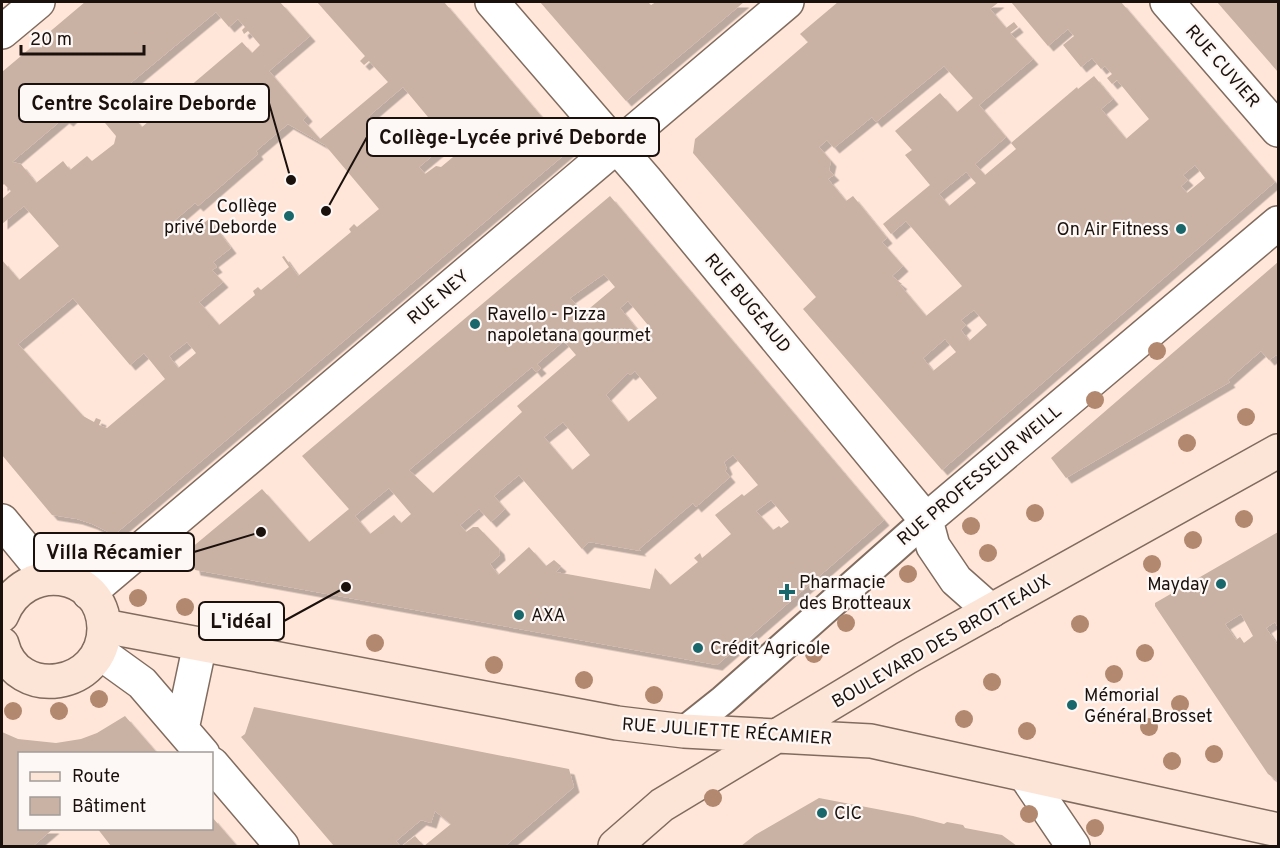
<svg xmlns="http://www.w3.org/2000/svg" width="1280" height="848" font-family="Overpass,sans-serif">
	<defs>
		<filter id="shadow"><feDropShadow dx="5.5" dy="5.5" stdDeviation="0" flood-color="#0004"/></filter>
	</defs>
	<rect width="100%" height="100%" fill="#ffe6d9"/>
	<!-- building -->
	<path fill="#c9b1a4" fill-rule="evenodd" filter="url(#shadow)" d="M85 2H280L310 36 269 71 307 116 303 120 320 139 388 82 369 61 364 65 360 61 365 56 317 2H444L570 150 114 535 92 524 77 519 52 515 2 455V260L19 280 59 246 24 206 2 224V199L11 191 4 184 2 186V72ZM216 12 229 27 238 19 245 27 242 30 244 34 248 31 260 45 252 53 242 42 142 127 115 96ZM403 87 438 129 421 143 410 129 393 144 369 116ZM90 95V105L116 136 114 144 92 161 87 156 70 170 63 161 36 183 21 164 12 162 64 118 68 121 72 117 69 113ZM473 122 482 133 441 167 436 166 425 174 419 167ZM288 124 325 145 379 209 357 227 354 224 349 229 351 232 298 276 284 256 282 257 289 267 261 290 258 287 253 291 255 295 219 325 199 302 223 282 212 270 217 267 213 262 231 248 209 219 190 234 187 229 183 232 174 221 195 203 198 206 258 154 256 151ZM73 298 130 365 144 353 165 379 107 428 99 425 101 420 96 418 94 422 83 416 18 344ZM187 342 196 353 178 368 169 356Z
		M540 2H648L651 5 656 2H744L626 101Z
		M838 2H999L990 9 1006 28 1014 22 1018 27 1010 33 1033 59 979 105 1006 137 975 164 985 175 1016 149 1011 143 1077 87 1078 89 1094 76 1113 99 1101 109 1126 139 1149 119 1117 80 1112 84 1107 78 1112 74 1105 66 1101 69 1092 58 1081 67 1063 45 1074 36 1068 29 1048 46 1011 2H1121L1275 182 942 470 803 309 816 297 693 153 695 139 808 42 800 34ZM944 66 973 98 957 112 940 93 895 131 912 150 905 155 930 185 883 224 891 234 906 221 962 286 926 316 900 285 902 284 892 276 903 266 882 242 887 238 853 196 846 201 828 179 834 175 829 170 831 161 819 147 827 140 834 148 872 117 876 122ZM1195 165 1205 178 1187 193 1181 186 1188 180 1183 175ZM966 172 976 183 949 206 939 194ZM974 310 987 325 969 341 961 330 966 325 961 320ZM945 339 956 352 933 371 923 358Z
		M1217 2H1278V72L1224 10Z
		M610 196 884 520 717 665 195 570 190 549 262 489 309 542 349 509 302 456ZM604 274 615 287 584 313 570 298ZM628 301 648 325 640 333 620 308ZM564 341 576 355 517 406 522 412 433 493 409 470 532 367 536 372 541 368 537 364ZM635 371 657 398 628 422 606 395 628 373 630 375ZM563 422 590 455 572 470 544 437ZM733 455 758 485 744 496 742 494 715 515 731 534 702 558 700 553 694 558 698 562 670 585 655 568 650 589 556 572 561 566 554 560 546 566 529 547 498 575 490 564 500 555 499 549 478 527H473L466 532 460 525 479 509 491 522 505 509 494 496 519 475 582 549 589 542 641 551 639 549 693 503 696 507 730 477 725 471 727 469 724 462ZM389 488 411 514 401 523 394 515 370 534 355 516ZM771 500 789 522 781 528 779 526 773 530 756 511Z
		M1278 262V354L1269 360 1261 351 1228 380 1230 382 1066 478 1051 458Z
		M1278 532V625L1277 626 1275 622 1266 628 1278 646V781L1268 774 1155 606V603ZM1241 614 1253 636 1244 643 1240 637 1236 640 1225 624Z
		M254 707 569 769 574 787 505 846H402L415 836 424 846 451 824 435 811 431 823 421 820 396 841 400 846H334L241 737 245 734Z
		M125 716 158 754H20V828H54L33 846H2V732L18 739 56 743 81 739 97 733Z
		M819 798 913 816 944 824 947 822 963 825 965 828 1002 835 1017 846H895L894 845 892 846H741L755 835Z
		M212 817 237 846H111L97 828H212Z"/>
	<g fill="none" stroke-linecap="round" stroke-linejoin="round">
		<!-- pedestrian casing -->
		<g stroke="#806b5f" stroke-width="32">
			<path id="pedestrian" d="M684 731 723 700 926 520"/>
		</g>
		<!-- minor casing -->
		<g stroke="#806b5f" stroke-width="36">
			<path id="minor" d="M492 2 645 179 926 520 933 546 956 580 991 611
				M1167 2 1278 130
				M2 32 38 2
				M926 520 1278 223
				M89 593 787 2
				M1025 775 1073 846"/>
		</g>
		<!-- tertiary casing -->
		<g stroke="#806b5f" stroke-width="36">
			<path id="tertiary" d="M2 521 49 578
				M99 652 142 683 203 754
				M182 729 200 644
				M212 764 282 846"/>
		</g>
		<!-- secondary casing -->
		<g stroke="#806b5f" stroke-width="36">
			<path id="secondary" d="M2 615C24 559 103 570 104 628 104 689 16 702 2 644
				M104 626 617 723 684 731 871 741 1278 830
				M615 846 662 805 906 658 1278 451"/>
		</g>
		<!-- pedestrian -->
		<use href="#pedestrian" stroke="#fff" stroke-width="28"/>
		<!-- minor -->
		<use href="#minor" stroke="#fff" stroke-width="33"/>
		<!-- tertiary -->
		<use href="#tertiary" stroke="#fff" stroke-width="33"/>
		<!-- secondary -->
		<use href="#secondary" stroke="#fce5d7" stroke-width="33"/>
	</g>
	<!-- trees -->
	<g fill="#b2886f">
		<circle cx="1157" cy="351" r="9"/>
		<circle cx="1095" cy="400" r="9"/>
		<circle cx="1246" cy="417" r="9"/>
		<circle cx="1187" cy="443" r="9"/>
		<circle cx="1035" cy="513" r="9"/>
		<circle cx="1244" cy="519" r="9"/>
		<circle cx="971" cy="526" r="9"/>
		<circle cx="1193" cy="540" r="9"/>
		<circle cx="988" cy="553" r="9"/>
		<circle cx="1152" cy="564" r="9"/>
		<circle cx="908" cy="574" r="9"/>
		<circle cx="138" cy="598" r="9"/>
		<circle cx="185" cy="607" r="9"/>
		<circle cx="846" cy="623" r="9"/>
		<circle cx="1080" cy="624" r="9"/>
		<circle cx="276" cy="626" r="9"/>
		<circle cx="375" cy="643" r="9"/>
		<circle cx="1145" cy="653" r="9"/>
		<circle cx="814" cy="654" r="9"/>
		<circle cx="494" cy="665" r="9"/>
		<circle cx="1114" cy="674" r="9"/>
		<circle cx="584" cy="680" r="9"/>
		<circle cx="992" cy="682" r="9"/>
		<circle cx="654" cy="695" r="9"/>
		<circle cx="99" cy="699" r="9"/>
		<circle cx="1180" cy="704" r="9"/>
		<circle cx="13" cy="711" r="9"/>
		<circle cx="59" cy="711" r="9"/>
		<circle cx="964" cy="719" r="9"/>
		<circle cx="1149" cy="727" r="9"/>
		<circle cx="1027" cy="731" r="9"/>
		<circle cx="1214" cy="754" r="9"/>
		<circle cx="1172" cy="761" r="9"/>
		<circle cx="713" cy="798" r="9"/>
		<circle cx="1029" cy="814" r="9"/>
		<circle cx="1095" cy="828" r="9"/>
	</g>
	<!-- markers -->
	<g fill="#19676b" stroke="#fdf8f5" stroke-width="2">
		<circle cx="289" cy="216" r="6"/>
		<circle cx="1181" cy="229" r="6"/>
		<circle cx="475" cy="324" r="6"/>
		<circle cx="1221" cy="584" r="6"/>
		<path d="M784 583h6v6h6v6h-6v6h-6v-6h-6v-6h6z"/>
		<circle cx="519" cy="615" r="6"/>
		<circle cx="698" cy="648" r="6"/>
		<circle cx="1072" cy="705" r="6"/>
		<circle cx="822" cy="813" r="6"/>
	</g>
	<g text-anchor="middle" stroke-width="4.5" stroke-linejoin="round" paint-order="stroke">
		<!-- street labels -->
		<g font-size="18" fill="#1a110d" stroke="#fdf8f5">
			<text transform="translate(1223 66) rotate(49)" y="6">RUE CUVIER</text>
			<text transform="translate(438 297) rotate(-40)" y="6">RUE NEY</text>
			<text transform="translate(748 303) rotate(50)" y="6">RUE BUGEAUD</text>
			<text transform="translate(979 475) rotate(-40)" y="6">RUE PROFESSEUR WEILL</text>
			<text transform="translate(941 641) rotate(-30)" y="6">BOULEVARD DES BROTTEAUX</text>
			<text transform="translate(727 731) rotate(4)" y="6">RUE JULIETTE RÉCAMIER</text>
		</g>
		<!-- poi labels -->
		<g font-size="18" fill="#1a110d" stroke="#fdf8f5" text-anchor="start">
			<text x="277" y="212" text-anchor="end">Collège<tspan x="277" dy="21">privé Deborde</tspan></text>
			<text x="1169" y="235" text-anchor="end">On Air Fitness</text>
			<text x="487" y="320">Ravello - Pizza<tspan x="487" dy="21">napoletana gourmet</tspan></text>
			<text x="799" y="588">Pharmacie<tspan x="799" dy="21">des Brotteaux</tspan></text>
			<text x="1209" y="590" text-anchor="end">Mayday</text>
			<text x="531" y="621">AXA</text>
			<text x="710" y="654">Crédit Agricole</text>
			<text x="1084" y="701">Mémorial<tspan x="1084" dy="21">Général Brosset</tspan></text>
			<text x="834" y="819">CIC</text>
		</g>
	</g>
	<!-- callouts -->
	<path fill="none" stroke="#1a110d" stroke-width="2" d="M291 180L269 103M326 211L367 137M261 532L194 552M346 587L284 621"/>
	<g fill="#1a110d" stroke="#fdf8f5" stroke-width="2">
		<circle cx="291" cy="180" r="6"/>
		<circle cx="326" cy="211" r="6"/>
		<circle cx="261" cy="532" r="6"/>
		<circle cx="346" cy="587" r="6"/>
	</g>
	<g fill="#fdf8f5" stroke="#1a110d" stroke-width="2">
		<rect x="19" y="84" width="250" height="38" rx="6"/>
		<rect x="367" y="118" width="292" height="38" rx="6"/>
		<rect x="34" y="533" width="160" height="38" rx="6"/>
		<rect x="199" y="602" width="85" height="38" rx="6"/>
	</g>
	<g font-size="20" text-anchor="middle" font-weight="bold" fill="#1a110d">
		<text x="144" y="110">Centre Scolaire Deborde</text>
		<text x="513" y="144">Collège-Lycée privé Deborde</text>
		<text x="114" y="559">Villa Récamier</text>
		<text x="241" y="628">L'idéal</text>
	</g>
	<!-- border -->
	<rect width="1280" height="848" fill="none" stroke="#1a110d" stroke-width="6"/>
	<!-- legend -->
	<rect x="18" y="752" width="195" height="78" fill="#fdf8f5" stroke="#a29c98" stroke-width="1.5"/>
	<rect x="30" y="772" width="30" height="9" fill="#fce5d7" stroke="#a29c98" stroke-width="1.5"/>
	<text x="72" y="782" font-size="18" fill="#1a110d">Route</text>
	<rect x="30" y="797" width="30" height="18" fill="#c9b1a4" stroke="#a29c98" stroke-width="1.5"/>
	<text x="72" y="812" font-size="18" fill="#1a110d">Bâtiment</text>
	<!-- scale -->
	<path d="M21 45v9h123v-9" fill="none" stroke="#1a110d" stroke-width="3"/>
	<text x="30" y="45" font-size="18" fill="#1a110d" stroke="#fdf8f5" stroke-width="4.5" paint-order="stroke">20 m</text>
</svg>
